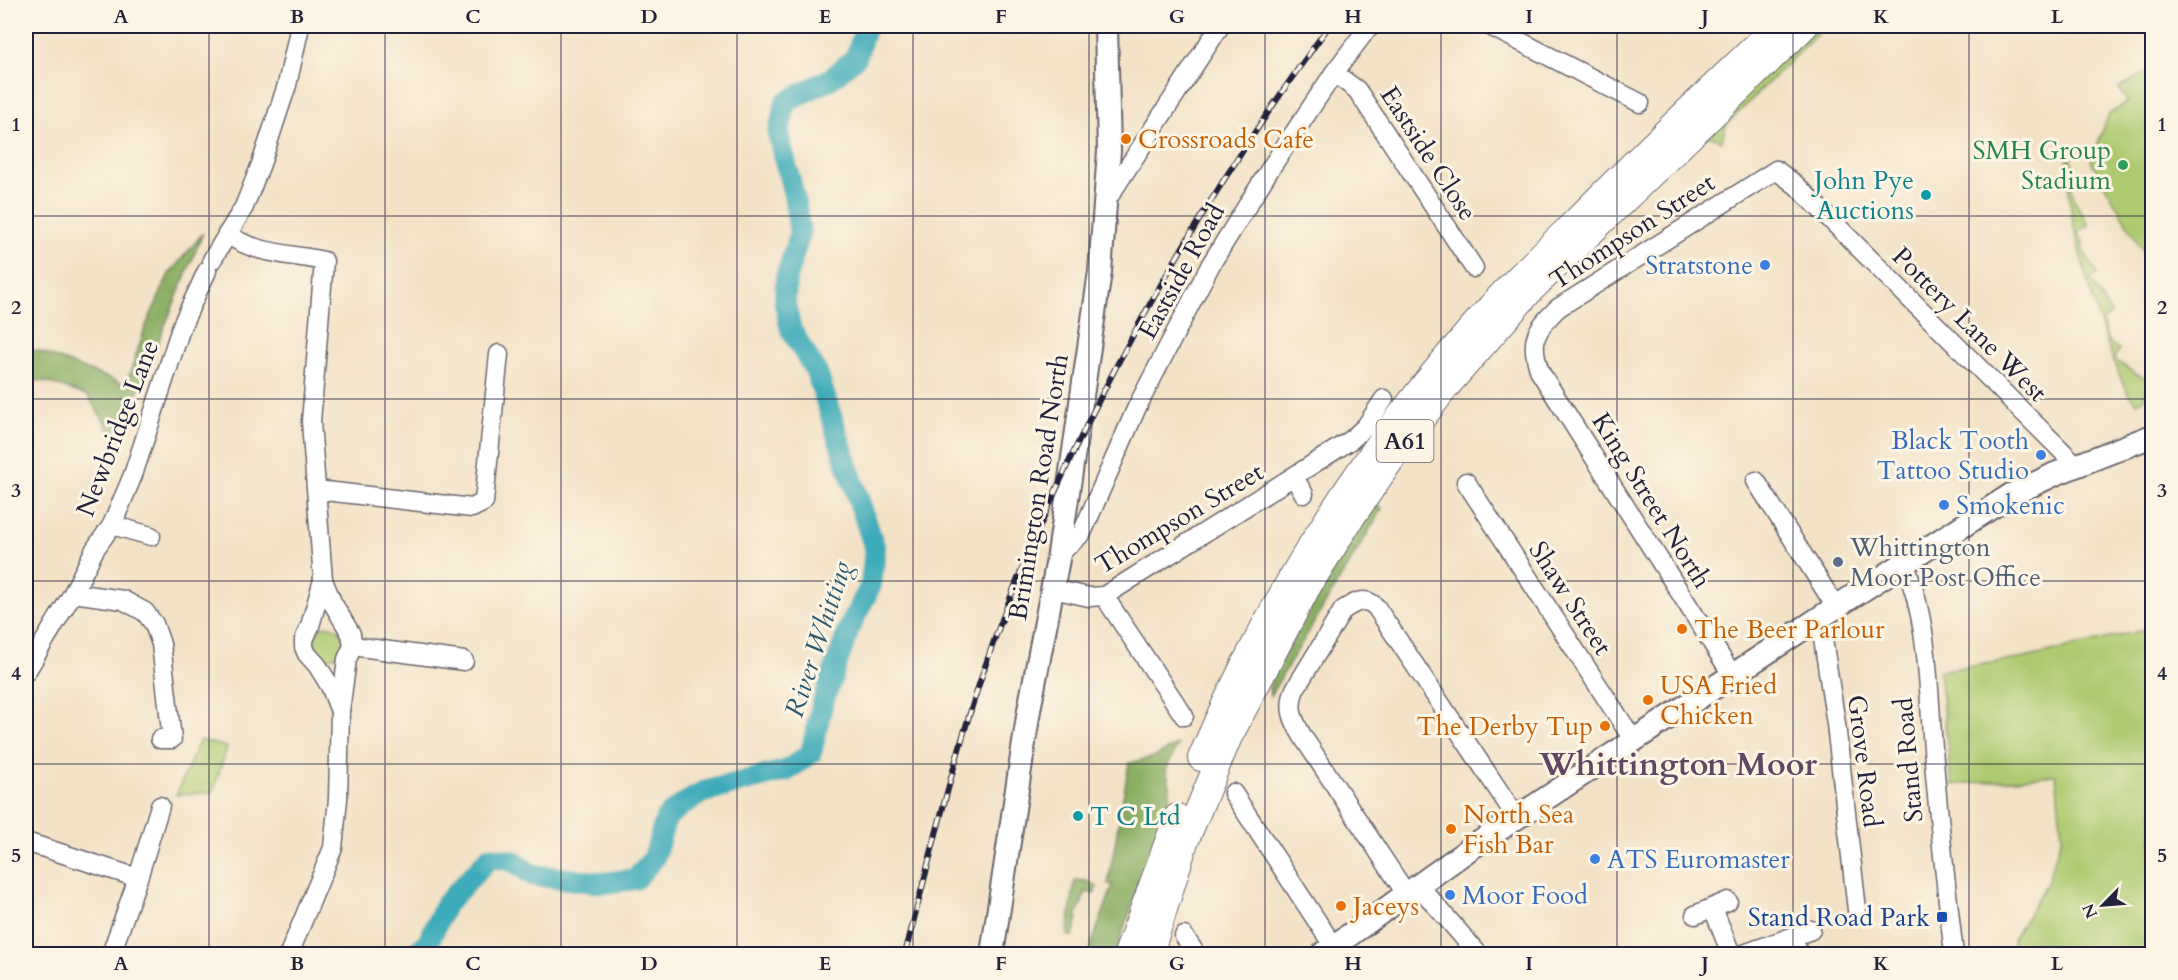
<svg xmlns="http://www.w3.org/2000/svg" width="2178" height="980" viewBox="0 0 2178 980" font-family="Cardo,serif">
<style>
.green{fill:#aeca71;stroke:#687656;stroke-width:1.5}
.forest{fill:#8aae63;stroke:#56684f;stroke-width:1.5}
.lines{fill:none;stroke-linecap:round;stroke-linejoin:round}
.river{stroke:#3cabba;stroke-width:22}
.minor-casing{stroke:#6b656c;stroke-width:21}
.major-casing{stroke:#6b656c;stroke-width:26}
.highway-casing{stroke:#6b656c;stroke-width:28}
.minor{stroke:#fff;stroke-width:18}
.major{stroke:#fff;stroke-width:22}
.highway{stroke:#fff;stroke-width:26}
.rail-casing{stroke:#22223b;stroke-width:6}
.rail{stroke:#fcf5e5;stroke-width:4;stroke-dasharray:11;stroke-linecap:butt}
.grid{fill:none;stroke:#22223b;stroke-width:1.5;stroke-opacity:0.55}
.food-dot{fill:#e8710a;stroke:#fcf5e5;stroke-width:2}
.leisure-dot{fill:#2e9e5b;stroke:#fcf5e5;stroke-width:2}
.culture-dot{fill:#0f9aa8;stroke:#fcf5e5;stroke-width:2}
.shop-dot{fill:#3f7fe0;stroke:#fcf5e5;stroke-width:2}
.service-dot{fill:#5c6f8a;stroke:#fcf5e5;stroke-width:2}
.transit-dot{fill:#1a4fb4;stroke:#fcf5e5;stroke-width:2}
.labels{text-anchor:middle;stroke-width:6;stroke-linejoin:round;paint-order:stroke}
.shield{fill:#fcf5e5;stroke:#63616e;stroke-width:1.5}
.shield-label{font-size:24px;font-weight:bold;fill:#22223b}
.food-label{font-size:26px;fill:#c56008;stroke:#fcf5e5;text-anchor:start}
.leisure-label{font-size:26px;fill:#27864d;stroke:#fcf5e5;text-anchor:end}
.street-label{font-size:26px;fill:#22223b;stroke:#fcf5e5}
.culture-label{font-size:26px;fill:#0d838f;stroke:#fcf5e5;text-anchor:end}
.shop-label{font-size:26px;fill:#366cbe;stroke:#fcf5e5;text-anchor:start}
.service-label{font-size:26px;fill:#4e5e75;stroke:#fcf5e5;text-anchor:start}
.transit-label{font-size:26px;fill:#164399;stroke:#fcf5e5;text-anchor:end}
.water-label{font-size:27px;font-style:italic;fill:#2c596e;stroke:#fcf5e5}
.district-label{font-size:32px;font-weight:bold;fill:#624762;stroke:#fcf5e5}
.neatline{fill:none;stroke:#22223b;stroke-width:2}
.grid-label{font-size:20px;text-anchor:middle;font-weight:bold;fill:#22223b}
</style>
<rect width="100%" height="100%" fill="#fcf5e5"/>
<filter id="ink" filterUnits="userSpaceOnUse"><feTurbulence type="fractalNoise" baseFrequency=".0167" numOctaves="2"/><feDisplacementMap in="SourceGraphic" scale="12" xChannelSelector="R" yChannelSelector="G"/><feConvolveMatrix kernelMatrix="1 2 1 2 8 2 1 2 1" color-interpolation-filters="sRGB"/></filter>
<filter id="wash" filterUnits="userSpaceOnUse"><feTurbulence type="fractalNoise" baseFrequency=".008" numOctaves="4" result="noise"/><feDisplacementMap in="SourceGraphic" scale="24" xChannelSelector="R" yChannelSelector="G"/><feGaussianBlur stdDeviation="1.35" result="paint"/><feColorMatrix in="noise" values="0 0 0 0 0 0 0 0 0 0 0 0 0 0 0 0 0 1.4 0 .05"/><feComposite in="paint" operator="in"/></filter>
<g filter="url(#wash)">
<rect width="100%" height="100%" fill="#f3e2c6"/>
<!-- green -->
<g class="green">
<polygon points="1815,26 1825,26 1726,125 1722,141 1703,134"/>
<polygon points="2152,68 2152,267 2091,161 2109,114 2128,102 2119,88"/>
<path d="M2066 152H2069L2077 182 2070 186 2074 195 2073 197 2089 226 2078 232 2083 241 2082 248 2097 274 2090 278 2111 314 2102 322 2108 341 2119 350 2114 359 2136 374 2151 381 2143 400 2137 403C2112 382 2079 253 2072 217 2069 195 2067 174 2066 152Z"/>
<circle cx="328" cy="642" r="16"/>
<polygon points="2152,628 2152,954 2010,954 2013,939 2046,885 2062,837 2056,775 1952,785 1939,671 2025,658"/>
<polygon points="200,740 227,747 213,792 176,795"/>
</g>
<!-- forest -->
<g class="forest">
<polygon points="203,233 117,442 88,396 50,383 26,378 26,349 39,351 126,385 145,328 169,274"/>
<polygon points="1375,503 1382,509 1270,696 1269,687 1273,675 1346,546"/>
<polygon points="1178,744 1166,770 1170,785 1170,797 1115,954 1088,954 1113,885 1108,884 1129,763 1154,757"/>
<polygon points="1075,880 1087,881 1097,886 1094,894 1086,892 1076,917 1078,918 1073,936 1067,936"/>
</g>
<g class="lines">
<!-- river -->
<polyline class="river" points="415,954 429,941 445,905 490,857 513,861 532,875 604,883 635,879 654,858 666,818 679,807 703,792 788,770 811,753 822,705 850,626 871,585 875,549 817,373 791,330 785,304 786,278 800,233 794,195 778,134 786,102 832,78 856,57 866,26"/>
</g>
</g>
<g filter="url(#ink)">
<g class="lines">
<!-- minor casing -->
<g class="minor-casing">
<g id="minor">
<polyline points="1490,26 1640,103"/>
<polyline points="1334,73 1357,90 1474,268"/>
<polyline points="1106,201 1220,26"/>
<path d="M227 234C254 254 292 254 324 261L311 422 323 580 310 626 304 640V647L307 654 317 665 330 686 340 711"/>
<polyline points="212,260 244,207 261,164 287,85 300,26"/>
<polyline points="1294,477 1304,494"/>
<polyline points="1756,481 1836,607"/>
<polyline points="1466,482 1634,741"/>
<polyline points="317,490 472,508 484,502 499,354"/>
<polyline points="112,525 151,536"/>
<polyline points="1059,554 1082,533 1137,407 1211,264 1270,169 1334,73 1367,29 1372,26"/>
<path d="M1904 563C1929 620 1928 687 1933 748 1938 817 1946 886 1954 954"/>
<polyline points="1053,589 1089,597 1104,596 1351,440 1366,426 1384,399"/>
<polyline points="73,593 123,600 145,612 154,624 161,644 172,739 160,739"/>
<polyline points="1104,596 1184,716"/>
<polyline points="1820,619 1836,724 1857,910"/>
<polyline points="353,646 464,661"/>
<polyline points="26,672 73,593 95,549 112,525 133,475 182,325 207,271"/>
<path d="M1733 676 1540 372C1529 341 1535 330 1558 308L1776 170 1796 185 2076 465"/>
<polyline points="1233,793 1334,947 1332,954"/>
<polyline points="26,842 138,878"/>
<polyline points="1419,886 1478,954"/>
<path d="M1407 895 1303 737C1293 720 1287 708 1295 689L1343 610C1355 602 1365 596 1376 607L1517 818"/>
<polyline points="1713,908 1731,954"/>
<polyline points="1695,915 1728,901"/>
<polyline points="1184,936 1196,954"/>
<polyline points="1792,937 1799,954"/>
<polyline points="111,954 138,878 160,806"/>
<polyline points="289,954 333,848 338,799 340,711 347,659 353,646 351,634 332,602 323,580"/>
<polyline points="1744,954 1811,930"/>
</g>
</g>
<!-- major casing -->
<g class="major-casing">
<g id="major">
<polyline points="992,954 1029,710 1059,554 1100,272 1109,151 1106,26"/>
<polyline points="1323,954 1468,850 1542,801 1836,607 2011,495 2055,474 2152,436"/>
</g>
</g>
<!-- highway casing -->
<g class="highway-casing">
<g id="highway">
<path d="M1201 758C1271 592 1372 437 1494 303 1517 278 1542 254 1567 230 1636 160 1706 93 1777 26"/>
<polyline points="1127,954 1177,817"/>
<polyline points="1150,954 1185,842 1228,739 1307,588 1352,517 1398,450 1446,387 1531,290 1805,26"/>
</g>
</g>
<!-- minor -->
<use href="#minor" class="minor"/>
<!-- major -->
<use href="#major" class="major"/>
<!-- highway -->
<use href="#highway" class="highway"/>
<!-- rail casing -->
<g class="rail-casing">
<path id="rail" d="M905 954C934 843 960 730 1001 622 1081 411 1196 207 1329 26"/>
</g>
<!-- rail -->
<use href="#rail" class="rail"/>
</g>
</g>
<!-- grid -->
<path class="grid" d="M209 26V954M385 26V954M561 26V954M737 26V954M913 26V954M1089 26V954M1265 26V954M1441 26V954M1617 26V954M1793 26V954M1969 26V954M26 216H2152M26 399H2152M26 581H2152M26 764H2152"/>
<!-- markers -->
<g class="food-dot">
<circle cx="1126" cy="139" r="6"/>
<circle cx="1682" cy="629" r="6"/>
<circle cx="1648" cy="700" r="6"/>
<circle cx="1605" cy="726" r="6"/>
<circle cx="1451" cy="829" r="6"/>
<circle cx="1341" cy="906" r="6"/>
</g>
<circle class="leisure-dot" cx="2123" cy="165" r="6"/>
<g class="culture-dot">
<circle cx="1926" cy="195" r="6"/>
<circle cx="1078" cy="816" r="6"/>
</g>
<g class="shop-dot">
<circle cx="1765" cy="265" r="6"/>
<circle cx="2041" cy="455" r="6"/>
<circle cx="1944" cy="505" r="6"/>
<circle cx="1595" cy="859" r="6"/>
<circle cx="1450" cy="895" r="6"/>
</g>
<circle class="service-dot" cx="1838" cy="562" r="6"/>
<rect class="transit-dot" x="1936" y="911" width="12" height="12" rx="3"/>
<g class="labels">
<!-- shield labels -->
<rect class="shield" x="1376.5" y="420" width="57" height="42" rx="4.5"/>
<g class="shield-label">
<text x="1405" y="449">A61</text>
</g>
<!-- food labels -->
<g class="food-label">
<text x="1138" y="148">Crossroads Cafe</text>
<text x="1694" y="638">The Beer Parlour</text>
<text x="1660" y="694">USA Fried<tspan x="1660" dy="30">Chicken</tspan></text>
<text x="1593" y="735" text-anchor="end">The Derby Tup</text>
<text x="1463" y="823">North Sea<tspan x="1463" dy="30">Fish Bar</tspan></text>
<text x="1353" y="915">Jaceys</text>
</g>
<!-- leisure labels -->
<g class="leisure-label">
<text x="2111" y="159">SMH Group<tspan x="2111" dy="30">Stadium</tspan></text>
</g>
<!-- street labels -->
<g class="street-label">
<text transform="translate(1429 153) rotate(57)" y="9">Eastside Close</text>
<text transform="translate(1632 231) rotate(-33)" y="9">Thompson Street</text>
<text transform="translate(1181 271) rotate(-61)" y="9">Eastside Road</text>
<text transform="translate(1970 324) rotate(45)" y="9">Pottery Lane West</text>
<text transform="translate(117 428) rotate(-69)" y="9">Newbridge Lane</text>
<text transform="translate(1038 487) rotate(-81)" y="9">Brimington Road North</text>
<text transform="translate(1652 500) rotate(58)" y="9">King Street North</text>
<text transform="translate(1179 518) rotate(-31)" y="9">Thompson Street</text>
<text transform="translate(1571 598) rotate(57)" y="9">Shaw Street</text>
<text transform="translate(1908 760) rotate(-95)" y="9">Stand Road</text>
<text transform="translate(1865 761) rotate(83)" y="9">Grove Road</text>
</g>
<!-- culture labels -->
<g class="culture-label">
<text x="1914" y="189">John Pye<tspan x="1914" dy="30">Auctions</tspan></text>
<text x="1090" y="825" text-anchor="start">T C Ltd</text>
</g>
<!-- shop labels -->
<g class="shop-label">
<text x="1753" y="274" text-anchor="end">Stratstone</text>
<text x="2029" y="449" text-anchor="end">Black Tooth<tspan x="2029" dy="30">Tattoo Studio</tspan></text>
<text x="1956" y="514">Smokenic</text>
<text x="1607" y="868">ATS Euromaster</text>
<text x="1462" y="904">Moor Food</text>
</g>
<!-- service labels -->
<g class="service-label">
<text x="1850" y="556">Whittington<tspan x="1850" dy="30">Moor Post Office</tspan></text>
</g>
<!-- transit labels -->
<g class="transit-label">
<text x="1930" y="926">Stand Road Park</text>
</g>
<!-- water labels -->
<g class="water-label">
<text transform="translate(818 639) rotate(-72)" y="9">River Whitting</text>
</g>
<!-- district labels -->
<g class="district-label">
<text x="1678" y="775">Whittington Moor</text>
</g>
</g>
<!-- margin -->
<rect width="2178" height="980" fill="none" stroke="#fcf5e5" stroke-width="66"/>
<!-- north arrow -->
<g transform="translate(2103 905) rotate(245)" stroke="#fcf5e5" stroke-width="4.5" paint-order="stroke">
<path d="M0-4.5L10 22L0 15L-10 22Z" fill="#22223b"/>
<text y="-9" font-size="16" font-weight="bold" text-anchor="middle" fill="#22223b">N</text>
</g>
<rect x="33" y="33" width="2112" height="914" class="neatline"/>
<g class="grid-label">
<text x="121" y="23">A</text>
<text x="297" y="23">B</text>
<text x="473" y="23">C</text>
<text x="649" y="23">D</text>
<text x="825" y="23">E</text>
<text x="1001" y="23">F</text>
<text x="1177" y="23">G</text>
<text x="1353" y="23">H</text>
<text x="1529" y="23">I</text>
<text x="1705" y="23">J</text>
<text x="1881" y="23">K</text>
<text x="2057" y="23">L</text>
<text x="16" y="131">1</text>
<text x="2162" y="131">1</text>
<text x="16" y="314">2</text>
<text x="2162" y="314">2</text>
<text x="16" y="497">3</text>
<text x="2162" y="497">3</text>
<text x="16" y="680">4</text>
<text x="2162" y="680">4</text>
<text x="16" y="862">5</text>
<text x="2162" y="862">5</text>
<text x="121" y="970">A</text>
<text x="297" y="970">B</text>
<text x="473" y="970">C</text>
<text x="649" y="970">D</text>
<text x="825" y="970">E</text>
<text x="1001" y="970">F</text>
<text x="1177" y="970">G</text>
<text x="1353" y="970">H</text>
<text x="1529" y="970">I</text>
<text x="1705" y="970">J</text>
<text x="1881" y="970">K</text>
<text x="2057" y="970">L</text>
</g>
</svg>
